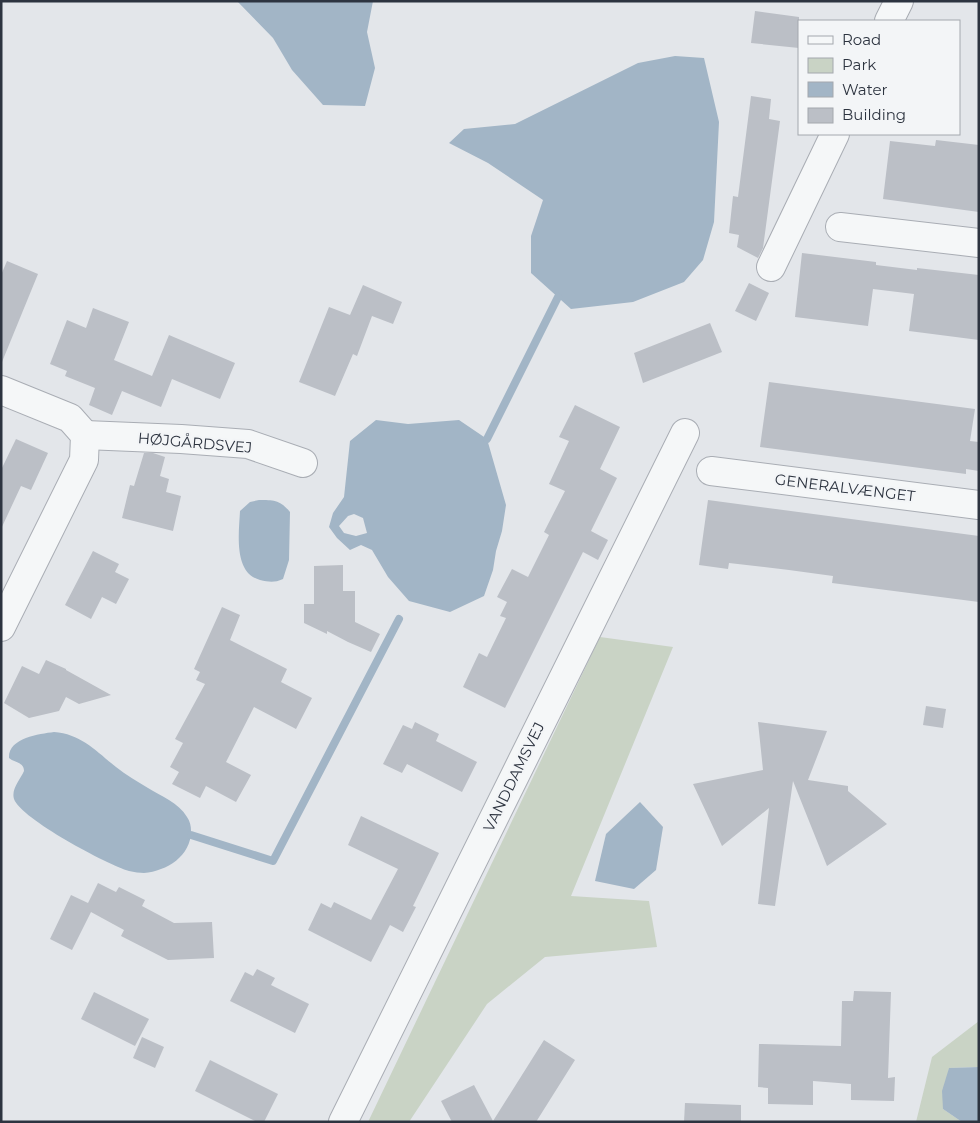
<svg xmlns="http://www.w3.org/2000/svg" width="980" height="1123" viewBox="0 0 980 1123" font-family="Montserrat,sans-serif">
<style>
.green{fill:#c9d3c5}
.water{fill:#a2b5c6;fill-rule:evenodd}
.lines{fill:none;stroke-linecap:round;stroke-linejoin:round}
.stream{stroke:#a2b5c6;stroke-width:8}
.building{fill:#bbbfc6}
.minor-casing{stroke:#a9adb4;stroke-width:30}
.minor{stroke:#f5f7f8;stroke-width:28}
.labels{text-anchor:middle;stroke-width:4.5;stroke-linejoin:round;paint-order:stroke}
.street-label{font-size:15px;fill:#2d3440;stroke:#f3f5f7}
</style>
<rect width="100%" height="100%" fill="#e3e6ea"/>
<!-- green -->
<g class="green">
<polygon points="600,637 673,647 571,896 649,901 657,947 545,957 487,1004 409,1122 368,1122"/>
<polygon points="979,1021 979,1067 949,1068 943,1109 962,1122 916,1122 932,1057"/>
</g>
<!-- water -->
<g class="water">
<polygon points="237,1 373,1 367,32 375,68 365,106 323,105 292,70 273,38"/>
<polygon points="675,56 704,58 719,122 714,222 703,260 684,282 633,302 571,309 531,273 531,236 543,200 488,163 449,143 464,129 515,124 638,63"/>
<path d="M376 420 408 424 459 420 487 439 506 505 502 531 496 551 493 570 484 596 450 612 409 601 388 577 372 550 361 545 350 550 337 538 329 527 333 513 344 497 350 441ZM354 514 363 518 367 533 356 536 344 533 339 526 348 516Z"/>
<path d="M259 500C274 500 280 500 290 512L289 560 283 579C274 583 269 582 260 580 233 573 239 532 240 511L250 502Z"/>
<path d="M54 732C81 734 96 751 116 767 126 775 137 781 148 788 161 796 179 803 187 817 190 821 191 826 191 831 191 856 167 871 144 873 140 873 134 872 129 871 108 865 21 819 14 799 11 789 20 780 24 771 24 762 15 763 9 758 8 738 39 734 54 732Z"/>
<polygon points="640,802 663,827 656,870 634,889 595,881 606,834"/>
<polygon points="979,1067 979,1122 962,1122 943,1109 942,1091 949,1068"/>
</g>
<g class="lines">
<!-- stream -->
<g class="stream">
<polyline points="487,439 558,297"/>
<polyline points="191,835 273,861 399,619"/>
</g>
</g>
<!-- building -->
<g class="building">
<polygon points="755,11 799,17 799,48 751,43"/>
<polygon points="751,96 771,99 769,119 780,121 763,248 758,258 737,247 739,235 729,233 733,196 738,197"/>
<polygon points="936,140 979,145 979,212 883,199 890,141 935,146"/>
<polygon points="802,253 876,262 876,265 917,270 917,268 979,275 979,340 909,331 914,294 873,289 868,326 795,317"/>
<polygon points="7,261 38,274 2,362 1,275"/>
<polygon points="749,283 769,293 756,321 735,311"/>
<polygon points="363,285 402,302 393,324 372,316 357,356 353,354 335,396 299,382 329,307 350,315"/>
<polygon points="93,308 129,322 114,360 152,376 169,335 235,363 220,399 172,379 161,407 122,391 112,415 89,405 95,388 65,376 67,371 50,364 67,320 86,328"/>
<polygon points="710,323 722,352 643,383 634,353"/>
<polygon points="769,382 975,409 970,441 979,442 979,471 966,469 966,474 760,447"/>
<polygon points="575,405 620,427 600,469 617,478 591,531 608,540 598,560 583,552 505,708 463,687 479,653 487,657 506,618 500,616 507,602 497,597 512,569 528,577 549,535 544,532 565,491 549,484 569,441 559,437"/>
<polygon points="16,439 48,453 31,490 21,486 1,529 1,470"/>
<polygon points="144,453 153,453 165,457 160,476 169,479 166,492 181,496 173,531 122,518 130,485 134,486"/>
<polygon points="708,500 979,536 979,602 832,583 833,576 789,570 729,563 728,569 699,565"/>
<polygon points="93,551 119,564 115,572 129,579 116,604 102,597 91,619 65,605"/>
<polygon points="343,565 343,591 355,591 355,622 380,634 371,652 348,642 327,631 327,634 304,623 304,604 314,604 314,566"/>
<polygon points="222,607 240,615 230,640 287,669 281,682 312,698 296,729 254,707 226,762 251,775 236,802 206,786 200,798 172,784 179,772 170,767 183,743 175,739 205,684 196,680 200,672 194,669"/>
<polygon points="46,660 66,669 66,670 111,695 79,704 66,697 59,711 29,718 4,703 22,666 39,674"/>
<polygon points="926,706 946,709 943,728 923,725"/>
<polygon points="415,722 439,734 436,741 477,762 462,792 407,764 402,773 383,764 403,725 412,729"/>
<polygon points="758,722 827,731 808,780 848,786 848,791 887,824 827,866 793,781 775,906 758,904 769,808 722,846 693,784 763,770"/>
<polygon points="361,816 439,853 413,906 416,907 403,932 390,925 371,962 308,930 321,903 331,908 334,902 371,920 398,869 348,845"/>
<polygon points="98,883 116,892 119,887 145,900 142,906 174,923 212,922 214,958 168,960 121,936 124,930 91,912 72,950 50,939 71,895 88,903"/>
<polygon points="257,969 275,978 271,985 309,1004 295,1033 230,1001 245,972 253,976"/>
<polygon points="854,991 891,992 888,1078 895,1077 894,1101 851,1100 851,1084 813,1081 813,1105 768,1104 768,1088 758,1087 759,1044 841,1046 842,1001 853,1001"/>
<polygon points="94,992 149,1019 135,1046 81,1019"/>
<polygon points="142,1037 164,1047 155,1068 133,1058"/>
<polygon points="544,1040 575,1060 536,1122 452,1122 441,1101 474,1085 493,1121"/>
<polygon points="210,1060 278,1094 264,1122 257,1122 195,1091"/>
<polygon points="685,1103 741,1105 741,1122 684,1122"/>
</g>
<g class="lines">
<!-- minor casing -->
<g class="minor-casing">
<g id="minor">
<polyline points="889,21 899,1"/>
<polyline points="840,227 979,243"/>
<polyline points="771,267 835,134"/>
<polyline points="1,390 70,418 85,435 84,460 1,627"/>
<polyline points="85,435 181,439 248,444 303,463"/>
<polyline points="711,471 979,505"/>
<polyline points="343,1122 685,433"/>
</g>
</g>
<!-- minor -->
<use href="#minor" class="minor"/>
</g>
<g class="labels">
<!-- street labels -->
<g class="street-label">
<text transform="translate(195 443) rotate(5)" y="5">HØJGÅRDSVEJ</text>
<text transform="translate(845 488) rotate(7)" y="5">GENERALVÆNGET</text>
<text transform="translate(514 777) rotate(-64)" y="5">VANDDAMSVEJ</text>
</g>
</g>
<!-- border -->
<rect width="980" height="1123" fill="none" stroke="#2d3440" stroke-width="5"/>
<!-- legend -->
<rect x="798" y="20" width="162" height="115" fill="#f3f5f7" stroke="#a4a8ae"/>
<rect x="808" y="36" width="25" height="8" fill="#f5f7f8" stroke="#a4a8ae"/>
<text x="842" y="45" font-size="15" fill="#2d3440">Road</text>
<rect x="808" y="58" width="25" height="15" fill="#c9d3c5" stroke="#a4a8ae"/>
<text x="842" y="70" font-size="15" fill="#2d3440">Park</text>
<rect x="808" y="82" width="25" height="15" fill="#a2b5c6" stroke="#a4a8ae"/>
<text x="842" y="95" font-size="15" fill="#2d3440">Water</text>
<rect x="808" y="108" width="25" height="15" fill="#bbbfc6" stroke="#a4a8ae"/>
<text x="842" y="120" font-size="15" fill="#2d3440">Building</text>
</svg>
